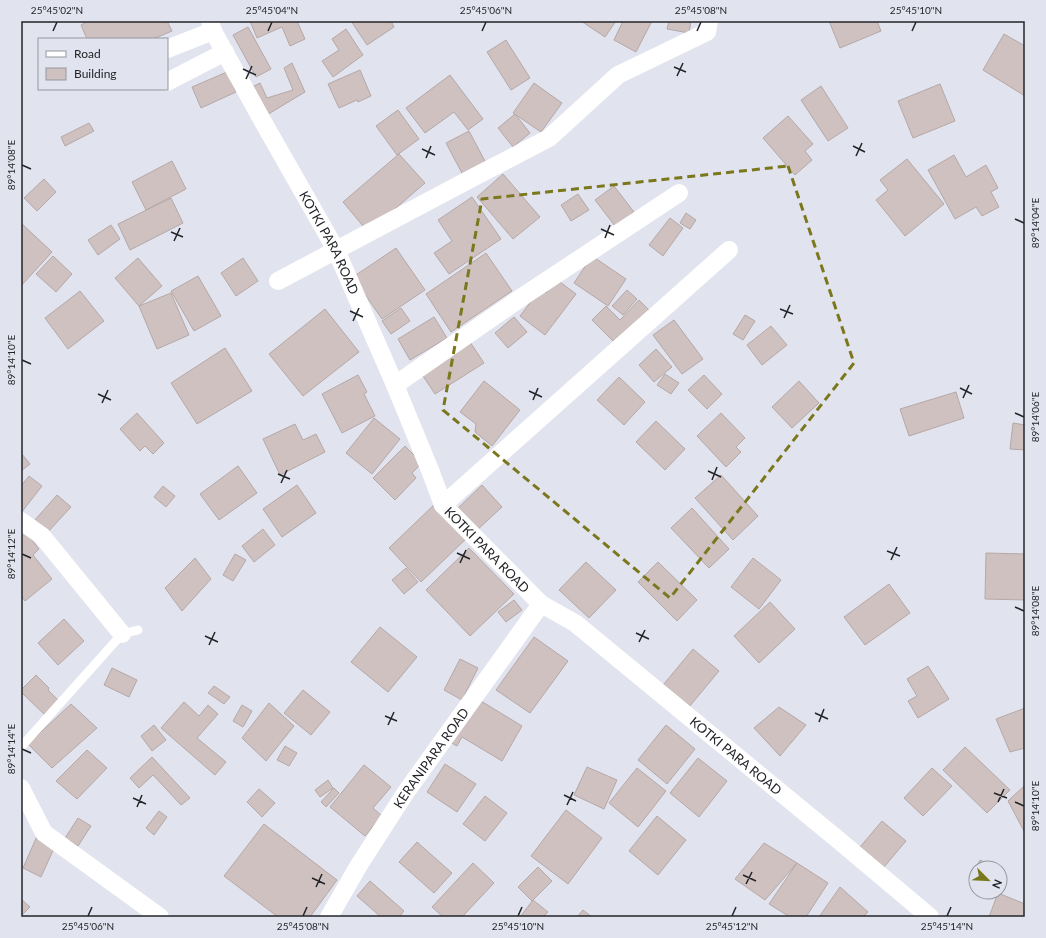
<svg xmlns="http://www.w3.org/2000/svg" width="1046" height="938" viewBox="0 0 1046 938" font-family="Lato,sans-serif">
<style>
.building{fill:#cec1c0;stroke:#b5a8a7}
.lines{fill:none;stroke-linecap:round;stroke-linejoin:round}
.service{stroke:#fff;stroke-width:9}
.minor{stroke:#fff;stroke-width:18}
.marked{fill:none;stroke:#7b771d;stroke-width:3;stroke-dasharray:8 5;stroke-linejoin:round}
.ticks{fill:none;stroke:#232428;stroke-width:1.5}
.labels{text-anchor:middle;stroke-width:3;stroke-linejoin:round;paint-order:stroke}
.street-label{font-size:13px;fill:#232428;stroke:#e1e3ee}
.neatline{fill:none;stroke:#232428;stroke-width:1.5}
.ticks-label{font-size:10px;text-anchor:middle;fill:#232428}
</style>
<rect width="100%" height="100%" fill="#e1e3ee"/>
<!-- building -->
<g class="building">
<polygon points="89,21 167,21 172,31 153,39 87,39 81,25"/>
<polygon points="250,21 297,21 305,39 290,46 282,27 257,38"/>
<polygon points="351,21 391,21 394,27 367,45"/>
<polygon points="581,21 616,21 605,37"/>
<polygon points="623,21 652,21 636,52 614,40"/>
<polygon points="669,21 691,21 689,33 667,29"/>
<polygon points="829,21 877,21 881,31 840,48"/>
<polygon points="248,27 271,69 256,77 233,35"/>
<polygon points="346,29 363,55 333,77 322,61 339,50 332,39"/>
<polygon points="1004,34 1025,46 1025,96 983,70"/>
<polygon points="506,40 530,78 511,90 487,52"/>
<polygon points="292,63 305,92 265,116 250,88 260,83 267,98 293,90 284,68"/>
<polygon points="360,70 371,96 358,102 357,100 339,108 328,84"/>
<polygon points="227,72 236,92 201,108 192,87"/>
<polygon points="450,75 483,119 468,130 454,112 425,133 406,108"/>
<polygon points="534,83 562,103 541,132 513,113"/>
<polygon points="940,84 955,121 913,138 898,101"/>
<polygon points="821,86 848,128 828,141 801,100"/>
<polygon points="398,110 419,139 397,155 376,126"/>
<polygon points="515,114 530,133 513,147 498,128"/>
<polygon points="788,116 813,144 805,151 812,160 795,175 763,138"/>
<polygon points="89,123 94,131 65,146 61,137"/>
<polygon points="469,131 487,165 464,177 446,143"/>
<polygon points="399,154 425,183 368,232 343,202"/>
<polygon points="954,155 966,177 986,165 998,188 991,192 999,207 982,216 976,207 955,219 928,170"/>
<polygon points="907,159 944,204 905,236 876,200 888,190 880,180"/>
<polygon points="172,161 186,189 146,210 132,182"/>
<polygon points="503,174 540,217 513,239 477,197"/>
<polygon points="44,179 56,192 37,211 24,198"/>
<polygon points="614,186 634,212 615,226 595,200"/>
<polygon points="578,194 589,210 571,221 561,205"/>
<polygon points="472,197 501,239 449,274 434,253 452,241 438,220"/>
<polygon points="171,198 183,223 130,250 118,224"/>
<polygon points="686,213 696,220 690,229 680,223"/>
<polygon points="670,218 683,228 663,256 649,245"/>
<polygon points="21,223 52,252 21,286"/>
<polygon points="111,225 120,239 98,255 88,240"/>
<polygon points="396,248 425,290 382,319 353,277"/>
<polygon points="486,253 512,291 451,332 426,294"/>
<polygon points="53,256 72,274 56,292 36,274"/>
<polygon points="592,256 626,279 608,306 574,283"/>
<polygon points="138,258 162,286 139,306 115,278"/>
<polygon points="243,258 258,281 236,296 221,273"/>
<polygon points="198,276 221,316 194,331 171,291"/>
<polygon points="556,279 576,294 545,335 520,316 541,288 546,293"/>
<polygon points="627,290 637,299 623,315 612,306"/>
<polygon points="80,291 104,321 68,349 45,318"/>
<polygon points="171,293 189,335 157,349 139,306"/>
<polygon points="639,300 650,311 617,345 592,320 606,306 620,320"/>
<polygon points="401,308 410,321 391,334 382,321"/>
<polygon points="325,309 359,352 303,396 269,354"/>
<polygon points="745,315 755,321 743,340 733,334"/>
<polygon points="434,317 447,338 410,360 398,339"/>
<polygon points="514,317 527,332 508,348 495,333"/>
<polygon points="674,320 703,359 682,374 653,335"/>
<polygon points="771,326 787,345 762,365 747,345"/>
<polygon points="468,339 484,363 435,394 419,370"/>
<polygon points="225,348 252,391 197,424 171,383"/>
<polygon points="656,349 672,367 654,382 639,365"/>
<polygon points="665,374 679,383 671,394 657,385"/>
<polygon points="358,375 367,392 364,394 375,416 342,433 322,394"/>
<polygon points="704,375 722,394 707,409 688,390"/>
<polygon points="619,377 645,402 624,425 597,400"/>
<polygon points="484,381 520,410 492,446 475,432 476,424 460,412"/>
<polygon points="799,381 819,403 792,428 772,407"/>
<polygon points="956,392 964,418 909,436 900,409"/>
<polygon points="137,413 164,443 153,454 145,446 140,451 120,429"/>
<polygon points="721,413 745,438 736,447 741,452 726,467 697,436"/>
<polygon points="374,418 400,439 372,474 346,453"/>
<polygon points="656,421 685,449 665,470 636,442"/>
<polygon points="1013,423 1025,425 1025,450 1010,449"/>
<polygon points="295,424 303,440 316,434 325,452 280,475 263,439"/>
<polygon points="405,446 422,463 412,473 416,478 395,500 373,478"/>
<polygon points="21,453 30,464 21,471"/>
<polygon points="238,466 257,493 219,520 200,494"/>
<polygon points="721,475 758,516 733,540 695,498"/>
<polygon points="29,476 42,486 21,513 21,486"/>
<polygon points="297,485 316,513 282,537 263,509"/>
<polygon points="482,485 502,507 475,532 455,511"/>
<polygon points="163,486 175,496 166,507 154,497"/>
<polygon points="57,495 71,507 47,533 34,521"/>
<polygon points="437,502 469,536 421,582 389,548"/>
<polygon points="692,508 729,549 709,568 671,528"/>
<polygon points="21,526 39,549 33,555 52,579 25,601 21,595"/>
<polygon points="263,529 275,545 254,562 242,546"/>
<polygon points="469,548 514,594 470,636 426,590"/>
<polygon points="986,553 1025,554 1025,600 985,599"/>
<polygon points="235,554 246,560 233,581 223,575"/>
<polygon points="195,558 211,579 182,611 165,588"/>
<polygon points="753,558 781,580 759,609 731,587"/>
<polygon points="586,562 616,590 589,618 559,590"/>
<polygon points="658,562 697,600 677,621 638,582"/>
<polygon points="406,568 418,582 404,594 392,580"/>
<polygon points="889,584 910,613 865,645 844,617"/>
<polygon points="514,600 522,610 506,622 498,612"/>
<polygon points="770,602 795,629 759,663 734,636"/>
<polygon points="64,619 84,641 58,665 38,643"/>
<polygon points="380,627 417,657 388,692 351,662"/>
<polygon points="534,637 568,661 530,713 496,690"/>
<polygon points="693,649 719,671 689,707 663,685"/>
<polygon points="460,659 478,668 462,700 444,690"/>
<polygon points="928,666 949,699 918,718 908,701 917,696 907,679"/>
<polygon points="112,668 137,680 129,697 104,685"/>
<polygon points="36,675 49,688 48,690 59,701 45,715 21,692 21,690"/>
<polygon points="214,686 230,697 224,704 208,693"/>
<polygon points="303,690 330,712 311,735 284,713"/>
<polygon points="476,698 522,726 502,761 462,737 457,746 450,742"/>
<polygon points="184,702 199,716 208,705 218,714 197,738 226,762 215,775 161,728"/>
<polygon points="269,703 294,726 266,761 242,738"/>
<polygon points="71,704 97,728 52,768 28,744"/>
<polygon points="242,705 252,711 243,727 233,721"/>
<polygon points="779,707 806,725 780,756 754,728"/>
<polygon points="1025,708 1025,748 1010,752 996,719"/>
<polygon points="154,725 166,740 152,751 141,736"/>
<polygon points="666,725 695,749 667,784 638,760"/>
<polygon points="285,746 297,753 289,766 277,760"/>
<polygon points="965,747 1010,790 987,813 943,770"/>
<polygon points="87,750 107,768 77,799 56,781"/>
<polygon points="152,757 190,798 181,805 153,775 139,788 130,778"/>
<polygon points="698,758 727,781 699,817 670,793"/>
<polygon points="445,764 476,784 457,812 427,792"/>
<polygon points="364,765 391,787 373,808 382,816 365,836 330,807"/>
<polygon points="587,767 617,780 604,809 574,795"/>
<polygon points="637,768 666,791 638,827 609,803"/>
<polygon points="932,768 952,786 923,816 904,798"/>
<polygon points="328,780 333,788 320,797 315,790"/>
<polygon points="1025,785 1025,833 1008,801"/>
<polygon points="334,788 339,793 326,807 321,802"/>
<polygon points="259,789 275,803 262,817 247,802"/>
<polygon points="485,796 507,813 485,841 463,824"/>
<polygon points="566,810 602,838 568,884 531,856"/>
<polygon points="159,811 167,817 154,835 146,828"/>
<polygon points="657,816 686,840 658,875 629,851"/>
<polygon points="78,818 91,826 78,846 65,838"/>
<polygon points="882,821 906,841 884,867 860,847"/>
<polygon points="264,824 337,880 310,917 278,917 224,876"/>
<polygon points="37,836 56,844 41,877 23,868"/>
<polygon points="417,842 452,873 434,893 399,862"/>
<polygon points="764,843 797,863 765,900 735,879"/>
<polygon points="980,860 996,868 976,868"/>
<polygon points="473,863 494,883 462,917 443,917 432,907"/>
<polygon points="797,863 828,883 806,917 790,917 769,904"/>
<polygon points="538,867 552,881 532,901 518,887"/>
<polygon points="370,881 404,911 399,917 381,917 357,896"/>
<polygon points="840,887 868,912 863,917 819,917"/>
<polygon points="998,893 1025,904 1025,917 989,917"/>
<polygon points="21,899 30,907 21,916"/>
<polygon points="533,900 548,912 543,917 520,917"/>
<polygon points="583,910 592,917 577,917"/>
</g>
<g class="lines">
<!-- service -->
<polyline class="service" points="21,747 122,634 138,630"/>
<!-- minor -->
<g class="minor">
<path id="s1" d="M210 21 213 31 262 120 336 250 395 385 430 470 443 505 541 604 575 623 836 838 930 917"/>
<polyline points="167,49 213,31"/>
<polyline points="167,82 225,52"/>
<polyline points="278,281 474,177 549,138 618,75 707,32 709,21"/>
<polyline points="395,385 522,297 679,193"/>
<polyline points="443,505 729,250"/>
<polyline points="21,521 42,536 122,634"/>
<polyline points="21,788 44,833 160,917"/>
<path id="s2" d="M329 917 359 865 406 792 541 604"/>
</g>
</g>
<!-- marked area -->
<path class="marked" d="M788 166 854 363 670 598 443 410 482 199Z"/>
<!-- ticks -->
<path class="ticks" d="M53 31 57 22M268 31 272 22M482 31 486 22M697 31 701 22M912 31 916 22M674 67 686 72M243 69 256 75M677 76 683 63M246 79 252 66M853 146 865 152M422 149 435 155M856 156 862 143M426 158 431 146M22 165 31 169M1015 219 1024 223M601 229 614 235M171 232 183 237M605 238 610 225M174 241 180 228M780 309 793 314M350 311 363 317M784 318 790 305M353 321 359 308M22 360 31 364M960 388 972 394M529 391 542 397M98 394 111 400M963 398 969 385M533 400 538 388M102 403 108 390M1015 413 1024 417M708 471 721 477M278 474 290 479M712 480 717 467M281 483 287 470M887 551 900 556M457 553 470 559M22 554 31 558M891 560 897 547M460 563 466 550M1015 607 1024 611M636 633 649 639M205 636 218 642M639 642 645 630M209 645 215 632M815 713 828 719M385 716 397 721M819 722 824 709M388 725 394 712M22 749 31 753M994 793 1007 798M564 795 576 801M133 798 146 804M998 802 1004 789M1015 802 1024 806M567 805 573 792M137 807 142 795M743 875 756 881M312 878 325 884M746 884 752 872M316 887 322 874M88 916 92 907M303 916 307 907M518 916 522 907M732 916 736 907M947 916 951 907"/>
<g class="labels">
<!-- street labels -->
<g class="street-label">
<text dy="5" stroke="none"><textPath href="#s1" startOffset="252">KOTKI PARA ROAD</textPath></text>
<text dy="5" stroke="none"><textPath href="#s1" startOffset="601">KOTKI PARA ROAD</textPath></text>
<text dy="5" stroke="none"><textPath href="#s1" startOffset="925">KOTKI PARA ROAD</textPath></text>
<text dy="5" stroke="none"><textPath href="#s2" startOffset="189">KERANIPARA ROAD</textPath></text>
</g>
</g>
<!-- border -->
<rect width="1046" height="938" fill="none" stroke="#e1e3ee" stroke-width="44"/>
<!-- legend -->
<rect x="38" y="38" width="130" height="52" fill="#e1e3ee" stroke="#95979f"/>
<rect x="46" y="51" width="20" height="6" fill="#ffffff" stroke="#95979f"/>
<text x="74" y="58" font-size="12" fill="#232428">Road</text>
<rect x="46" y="68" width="20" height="12" fill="#cec1c0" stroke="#95979f"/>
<text x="74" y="78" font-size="12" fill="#232428">Building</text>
<!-- north arrow -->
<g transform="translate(988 880) rotate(114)"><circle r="19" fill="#e1e3ee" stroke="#95979f"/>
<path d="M0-3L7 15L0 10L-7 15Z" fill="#7b771d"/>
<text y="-6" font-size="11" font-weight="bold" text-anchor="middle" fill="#232428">N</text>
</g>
<rect x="22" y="22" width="1002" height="894" class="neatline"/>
<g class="ticks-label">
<text x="57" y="14">25°45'02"N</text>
<text x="272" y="14">25°45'04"N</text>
<text x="486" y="14">25°45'06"N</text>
<text x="701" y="14">25°45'08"N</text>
<text x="916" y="14">25°45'10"N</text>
<text transform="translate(11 165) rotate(-90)" y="4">89°14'08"E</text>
<text transform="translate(1035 223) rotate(-90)" y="4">89°14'04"E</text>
<text transform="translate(11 360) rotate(-90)" y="4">89°14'10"E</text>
<text transform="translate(1035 417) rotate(-90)" y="4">89°14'06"E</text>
<text transform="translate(11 554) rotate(-90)" y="4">89°14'12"E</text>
<text transform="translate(1035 611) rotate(-90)" y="4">89°14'08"E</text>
<text transform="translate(11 749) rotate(-90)" y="4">89°14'14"E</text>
<text transform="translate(1035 806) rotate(-90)" y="4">89°14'10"E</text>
<text x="88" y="930">25°45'06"N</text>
<text x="303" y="930">25°45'08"N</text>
<text x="518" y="930">25°45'10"N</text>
<text x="732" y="930">25°45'12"N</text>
<text x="947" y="930">25°45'14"N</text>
</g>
</svg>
